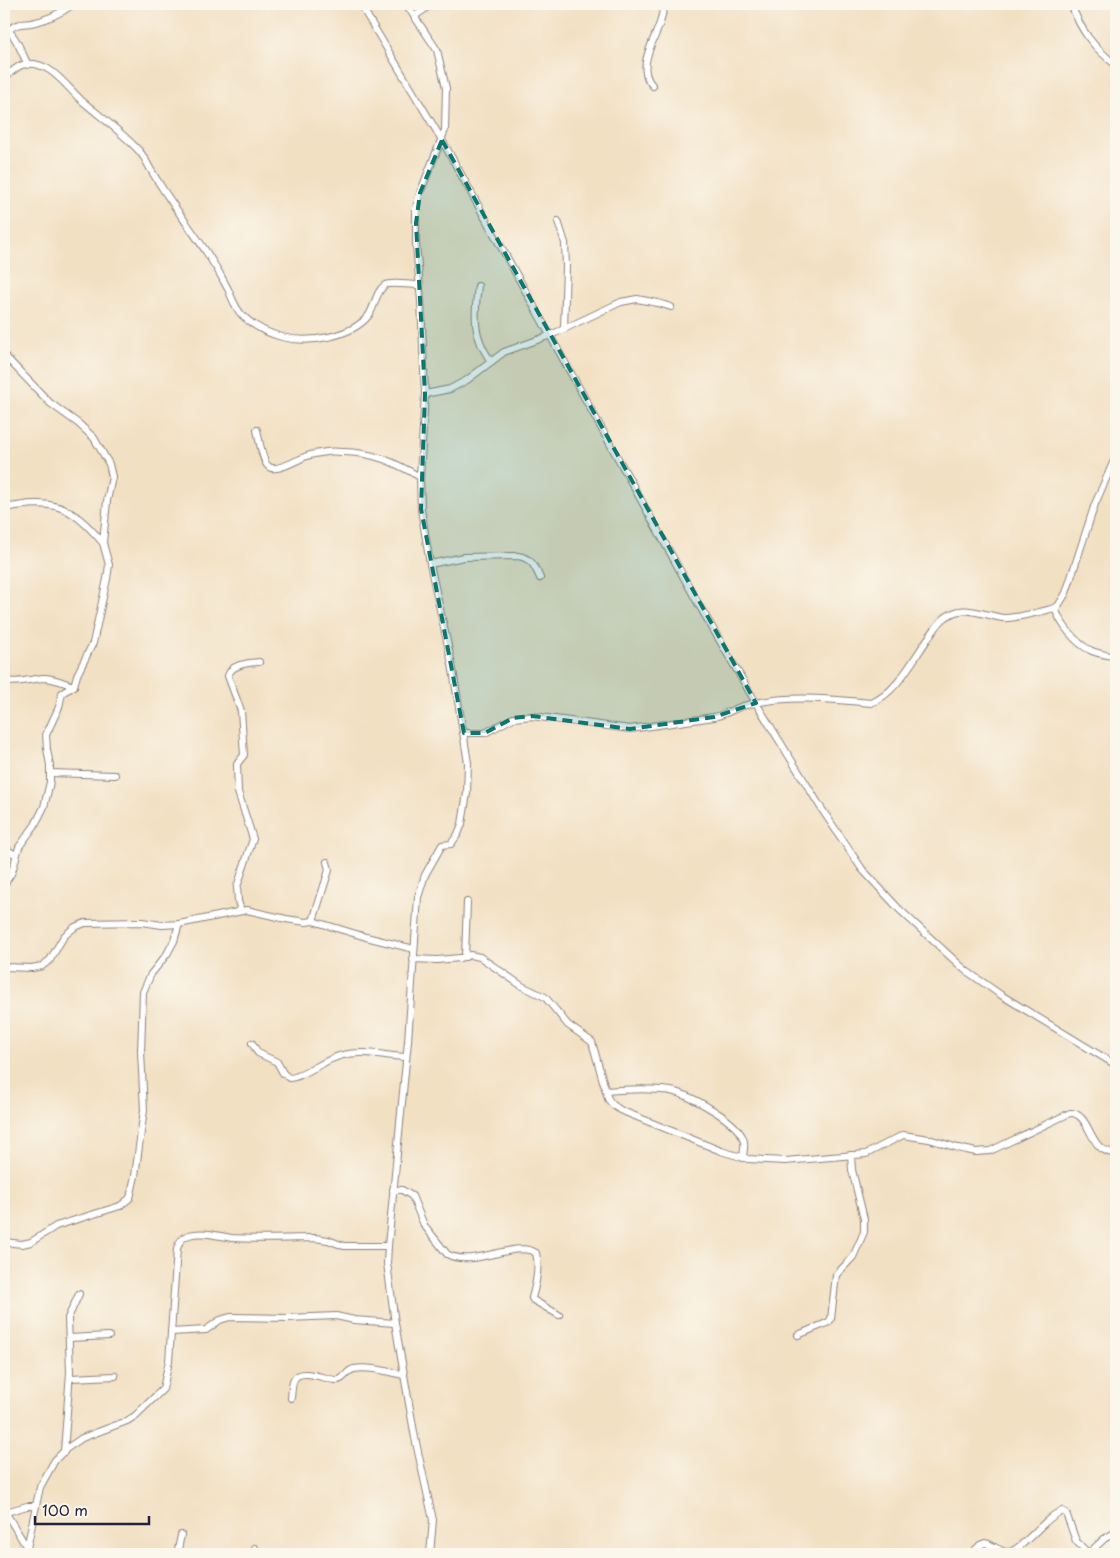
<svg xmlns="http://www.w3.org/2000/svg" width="1120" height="1558" viewBox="0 0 1120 1558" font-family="'Playpen Sans',sans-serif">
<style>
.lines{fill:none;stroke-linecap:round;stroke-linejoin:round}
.minor-casing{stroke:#8a817f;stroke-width:8}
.minor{stroke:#fff;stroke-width:6}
.marked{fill:#0f766e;fill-opacity:0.2;stroke:#0f766e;stroke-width:4;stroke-dasharray:10 6;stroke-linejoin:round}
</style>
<rect width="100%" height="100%" fill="#fbf7ec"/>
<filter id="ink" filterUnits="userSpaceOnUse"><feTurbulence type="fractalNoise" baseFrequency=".02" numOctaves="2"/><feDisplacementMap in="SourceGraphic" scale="10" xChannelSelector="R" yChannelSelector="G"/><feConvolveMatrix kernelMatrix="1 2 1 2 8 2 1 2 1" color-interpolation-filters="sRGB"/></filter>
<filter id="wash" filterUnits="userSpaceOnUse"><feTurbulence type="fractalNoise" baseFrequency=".0096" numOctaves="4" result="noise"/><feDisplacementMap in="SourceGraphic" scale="20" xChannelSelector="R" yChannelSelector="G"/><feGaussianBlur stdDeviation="1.12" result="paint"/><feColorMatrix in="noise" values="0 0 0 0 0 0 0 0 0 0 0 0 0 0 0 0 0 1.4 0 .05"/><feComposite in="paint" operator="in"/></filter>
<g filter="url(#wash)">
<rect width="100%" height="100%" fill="#f2e0c3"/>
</g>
<g filter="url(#ink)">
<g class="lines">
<!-- minor casing -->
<g class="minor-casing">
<g id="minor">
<polyline points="360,4 442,140 699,605 756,703 823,811 862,869 899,909 965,970 1001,995 1116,1065"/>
<polyline points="406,4 437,50 446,88 445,130 420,193 416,208 416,244 421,301 425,394 420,477 421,509 430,564 452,664 468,763 467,793 462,824 458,834 451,844 442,845 425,875 418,897 408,1041 388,1246 387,1263 395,1323 415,1438 433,1520 430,1554"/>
<path d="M1071 4C1081 31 1093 47 1116 65"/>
<polyline points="415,16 432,4"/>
<path d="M4 28C15 32 22 54 28 65"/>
<path d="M9 30C15 23 23 24 31 23 48 20 61 13 74 4"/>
<path d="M4 78C9 74 16 67 22 65 47 57 66 86 81 100 101 117 123 133 140 152 146 159 149 168 154 175 170 202 190 227 207 253 215 265 222 277 228 289 232 298 235 308 242 315 253 326 267 333 282 337 308 344 352 337 369 315 375 306 376 291 385 285 390 282 412 285 419 285"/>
<path d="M653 86C635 68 654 42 660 23 662 17 663 10 664 4"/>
<polyline points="558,221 565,243 566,266 564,329"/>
<path d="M478 286C476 303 473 325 480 341 482 348 487 355 491 362"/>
<polyline points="4,355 50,403 79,424 94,438 109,464 112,477 107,501 103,543 109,565 107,579 93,643 77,675 74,686 62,693 59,707 46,735 47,749 50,765 50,782 44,807 35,825 19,847 12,872 4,885"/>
<polyline points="425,394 450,389 467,380 504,352 551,335 621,302 637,299 658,303 671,307"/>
<path d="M257 430C259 438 262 461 268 466 275 474 298 459 307 456 313 454 319 453 326 452 332 451 338 452 345 452 375 453 394 462 420 477"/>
<path d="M4 508C53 498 71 505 103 543"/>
<path d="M430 564 464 557 518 556C532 558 535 567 540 578"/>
<path d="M1055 608C1060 623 1075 643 1090 650 1097 654 1108 655 1116 657"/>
<path d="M4 681C18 684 30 679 43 678 54 678 64 683 74 686"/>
<path d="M464 733H485L513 718 532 716 630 729 714 717C724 715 733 709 743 706 784 694 829 699 871 703 898 693 915 655 932 633 938 625 942 618 951 614 967 605 986 616 1003 618 1011 619 1052 610 1058 606L1066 593 1095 504 1116 456"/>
<polyline points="50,773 115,775"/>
<polyline points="4,848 16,855"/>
<path d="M241 911 238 901 237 887 253 839 238 792 237 764 244 755 241 711 228 676C231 664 248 663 259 662"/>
<polyline points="313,921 329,870 327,862"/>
<polyline points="465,957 467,902"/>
<path d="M413 959 437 960 460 958 470 955 480 957 522 986 545 997 568 1025 592 1042 608 1099 613 1105 620 1110 721 1151 748 1159 785 1161 866 1154 903 1135 929 1139 958 1148 976 1152 990 1151 1070 1113C1085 1112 1089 1135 1098 1145 1103 1151 1109 1152 1116 1154"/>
<polyline points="4,967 32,968 42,966 50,960 64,936 75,927 85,923 142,922 162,925 179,924 247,910 286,919 306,922 313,921 366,937 414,949"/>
<path d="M252 1043 258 1053 277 1062 283 1073 289 1078C303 1078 326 1058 343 1055 363 1050 386 1056 406 1057"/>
<path d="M606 1091C627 1089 650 1088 671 1091 690 1095 741 1122 744 1142 745 1147 743 1153 743 1158"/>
<path d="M393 1190H402L412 1196 424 1225 447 1254C473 1269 517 1239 536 1253 540 1267 536 1284 532 1298L533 1300 559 1315"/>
<polyline points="4,1242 22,1244 31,1242 56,1226 120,1206 130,1198 135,1176 144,1110 141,1052 143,992 151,974 167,954 174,941 179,924"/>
<polyline points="171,1332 206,1330 220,1320 230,1317 288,1318 336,1316 354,1320 395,1323"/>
<polyline points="798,1335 829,1322 831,1319 836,1275 853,1257 864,1232 864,1219 852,1170 851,1155"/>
<polyline points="69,1338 109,1336"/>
<polyline points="70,1378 115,1376"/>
<path d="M291 1398C292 1392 291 1380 297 1376 307 1370 324 1379 335 1380 345 1381 345 1371 354 1369 369 1366 389 1372 404 1375"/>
<polyline points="64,1452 70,1372 68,1318 79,1294"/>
<polyline points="4,1510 31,1554"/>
<polyline points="6,1512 27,1506 35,1506"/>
<path d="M27 1548 40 1487 55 1460 66 1449 82 1438 127 1421 135 1416 163 1389 169 1361 177 1249C179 1241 182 1237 189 1235 203 1231 219 1236 232 1238 259 1240 288 1238 315 1238L328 1240 344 1246H388"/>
<polyline points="177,1554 181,1535"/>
<polyline points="253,1554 255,1548"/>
<path d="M971 1554 980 1545 985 1543C992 1544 1000 1552 1007 1552 1023 1551 1045 1516 1062 1511L1066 1513 1076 1541 1088 1553"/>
<polyline points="1088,1554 1104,1539 1116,1532"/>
</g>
</g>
<!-- minor -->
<use href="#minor" class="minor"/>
</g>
</g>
<!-- marked area -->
<path class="marked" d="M442 140 756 703 714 717 630 729 532 716 513 718 485 733H464L421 509 425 394 416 223 420 193Z"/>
<!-- margin -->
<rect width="1120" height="1558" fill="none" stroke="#fbf7ec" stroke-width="20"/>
<!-- scale -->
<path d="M35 1516v8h114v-8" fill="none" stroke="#22223b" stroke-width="2.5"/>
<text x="42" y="1516" font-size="15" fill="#22223b" stroke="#fbf7ec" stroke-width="4" paint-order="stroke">100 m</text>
</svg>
